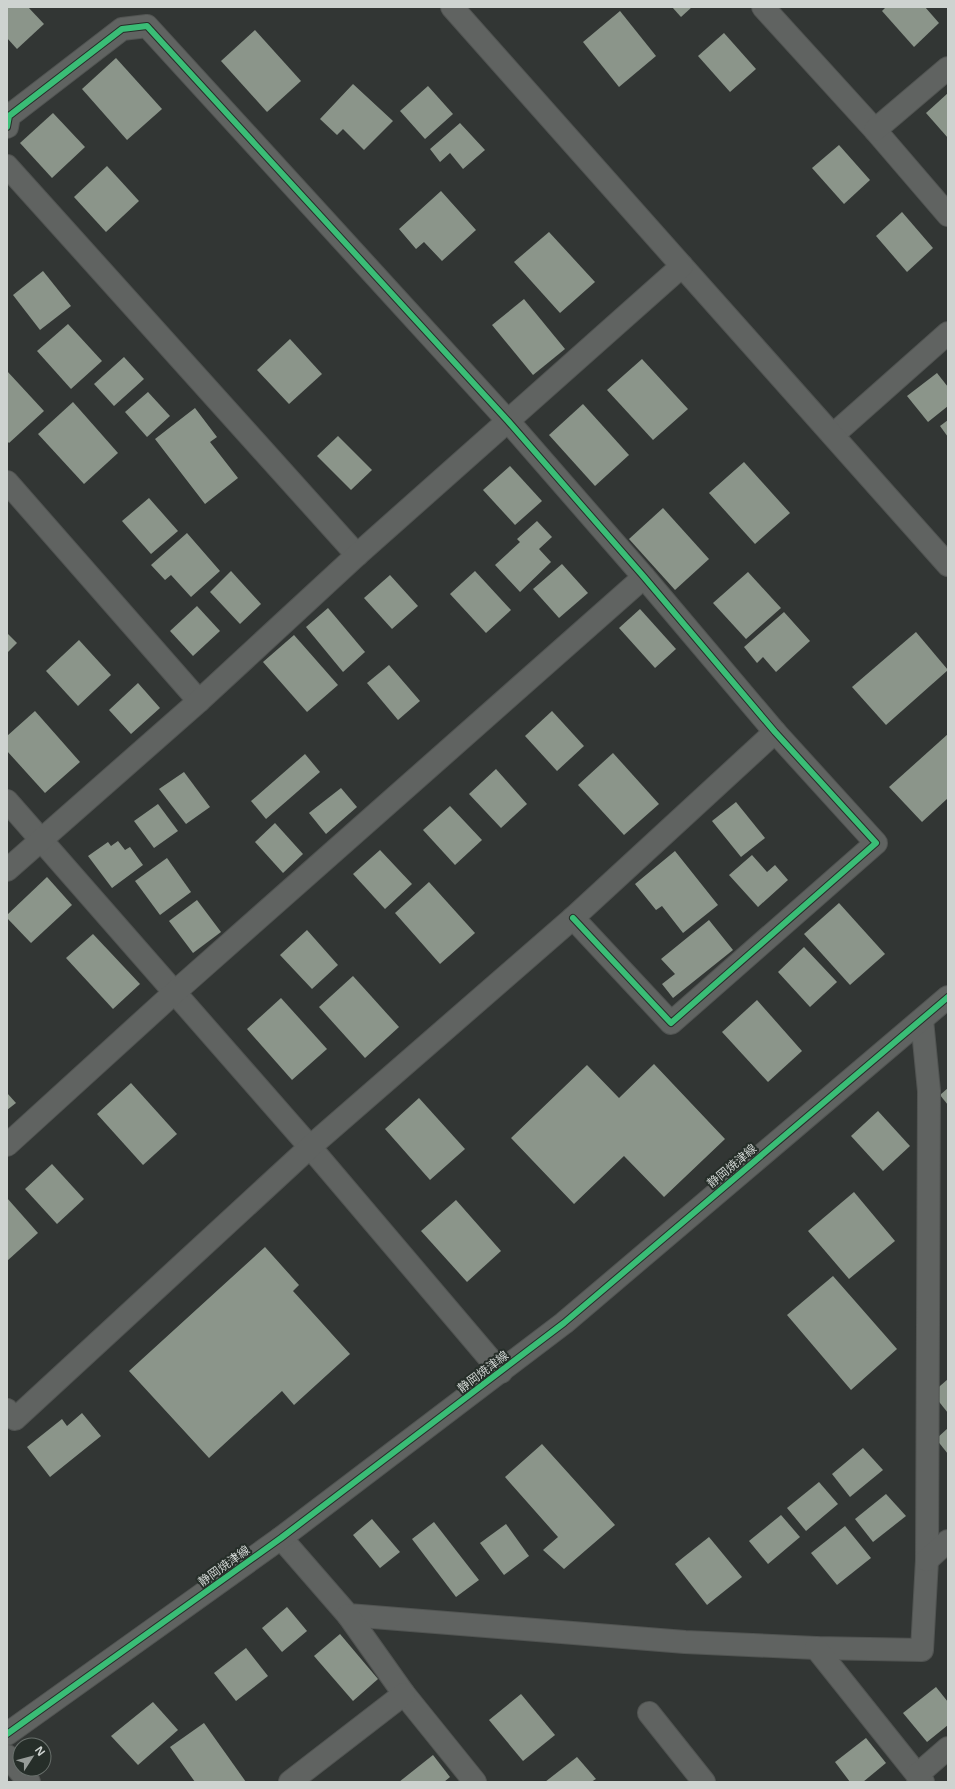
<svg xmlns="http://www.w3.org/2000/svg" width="955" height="1789" viewBox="0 0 955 1789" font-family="'Noto Sans','Noto Sans JP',sans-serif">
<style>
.building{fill:#8b958a}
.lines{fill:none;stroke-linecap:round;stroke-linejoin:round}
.minor-casing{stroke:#515452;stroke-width:24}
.tertiary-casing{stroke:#515452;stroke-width:24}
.secondary-casing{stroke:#515452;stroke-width:24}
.minor{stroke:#606361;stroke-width:22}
.tertiary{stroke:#606361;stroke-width:22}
.secondary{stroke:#606361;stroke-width:22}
.cycleway-casing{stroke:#262e29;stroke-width:8}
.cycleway{stroke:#3abd76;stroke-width:6}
.labels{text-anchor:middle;stroke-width:4;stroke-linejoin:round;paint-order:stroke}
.street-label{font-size:12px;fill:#ced3d0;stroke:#262e29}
</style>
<rect width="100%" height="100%" fill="#323634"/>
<!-- building -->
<g class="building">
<polygon points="7,7 28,7 44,24 17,49 7,38"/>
<polygon points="672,7 692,7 681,17"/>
<polygon points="886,7 925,7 939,23 914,47 882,11"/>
<polygon points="620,11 656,56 619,87 583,42"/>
<polygon points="255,30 301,81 267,112 221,61"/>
<polygon points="724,33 756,69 730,92 698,56"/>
<polygon points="116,58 162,109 127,140 82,89"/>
<polygon points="353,84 393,121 364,150 343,129 337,135 320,119"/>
<polygon points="428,86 453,114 425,139 400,111"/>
<polygon points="948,93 948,138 926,113"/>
<polygon points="53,113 85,147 52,178 20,143"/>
<polygon points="460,123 485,150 463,169 450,153 440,162 430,149"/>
<polygon points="839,145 870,180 844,204 812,168"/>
<polygon points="107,166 139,201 106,232 74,197"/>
<polygon points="441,191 476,230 442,261 424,242 416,249 399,229"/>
<polygon points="902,212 933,248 907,272 876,236"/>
<polygon points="549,232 595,282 560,313 514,262"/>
<polygon points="43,271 71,306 40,330 13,295"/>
<polygon points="524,299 565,349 533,375 492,325"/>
<polygon points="68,324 102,361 71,389 37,351"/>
<polygon points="290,339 322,374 289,404 257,370"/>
<polygon points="124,357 144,379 114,406 94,384"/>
<polygon points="642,359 688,409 653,440 607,390"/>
<polygon points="7,371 44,411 9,443 7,441"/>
<polygon points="937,373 948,387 948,406 928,422 907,396"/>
<polygon points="148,392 170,416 147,437 125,412"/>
<polygon points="73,402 118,453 84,484 38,434"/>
<polygon points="583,404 629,455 595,486 549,435"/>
<polygon points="195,408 217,437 210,442 238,478 205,504 155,439"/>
<polygon points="948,420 948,437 940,426"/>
<polygon points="338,436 372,470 351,490 317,456"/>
<polygon points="744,462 790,513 755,544 709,493"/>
<polygon points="510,466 542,501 515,525 483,490"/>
<polygon points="149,498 178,531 151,554 122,521"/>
<polygon points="663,508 709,559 675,590 629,539"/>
<polygon points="537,521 552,537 539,549 551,562 520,592 495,565 520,542 517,539"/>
<polygon points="187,533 220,571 191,597 171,575 165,580 151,565"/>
<polygon points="562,564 588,593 559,618 533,589"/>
<polygon points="231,571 261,604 240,624 210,592"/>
<polygon points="475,571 511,610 486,633 450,594"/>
<polygon points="748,572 781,608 746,639 713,603"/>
<polygon points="390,575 418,606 392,629 364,598"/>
<polygon points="197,606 220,631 193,656 170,631"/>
<polygon points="328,608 365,652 343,672 306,627"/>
<polygon points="640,609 676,649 655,668 619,628"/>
<polygon points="784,612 810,641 776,672 763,657 757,663 744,647"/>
<polygon points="916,632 948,670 886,725 852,687"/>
<polygon points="7,633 17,643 7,653"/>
<polygon points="294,635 338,685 307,712 263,662"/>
<polygon points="79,640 111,675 78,706 46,671"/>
<polygon points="389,665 420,701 398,720 367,683"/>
<polygon points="138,683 160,708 131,734 109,710"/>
<polygon points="35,711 80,762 45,793 7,751 7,736"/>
<polygon points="552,711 584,746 557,771 525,736"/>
<polygon points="948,734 948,798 922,822 889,787"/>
<polygon points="613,753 659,804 624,835 578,785"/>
<polygon points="305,754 320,772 266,819 251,801"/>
<polygon points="496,769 527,804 501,828 469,794"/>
<polygon points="184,772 210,807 186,824 159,789"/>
<polygon points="341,788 357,807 326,834 309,813"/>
<polygon points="736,802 765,838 741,857 712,821"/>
<polygon points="158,804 178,831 154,848 134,821"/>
<polygon points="450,806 482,840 455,865 423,830"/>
<polygon points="275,823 303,854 283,873 255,842"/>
<polygon points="118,841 125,850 130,847 143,865 112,888 88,856 108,842 111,846"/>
<polygon points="380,850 412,884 385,909 353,874"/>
<polygon points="675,851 718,905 683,933 662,906 656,910 635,884"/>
<polygon points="752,855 767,872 775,865 788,880 758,907 729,875"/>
<polygon points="167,858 191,892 160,915 135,881"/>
<polygon points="47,877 72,905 31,943 7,918 7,915"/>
<polygon points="429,882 475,933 440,964 395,913"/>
<polygon points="197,900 221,932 193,953 169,921"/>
<polygon points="839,903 885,954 850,985 804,934"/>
<polygon points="709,920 733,950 673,998 662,984 675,974 661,959"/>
<polygon points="307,930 338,965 312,989 280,955"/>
<polygon points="93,934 140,984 113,1009 66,958"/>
<polygon points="804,947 837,982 810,1007 778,972"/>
<polygon points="353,976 399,1027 365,1058 319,1007"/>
<polygon points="281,998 327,1049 292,1080 247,1029"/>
<polygon points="757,1000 802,1051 768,1082 722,1032"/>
<polygon points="654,1064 725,1139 664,1197 624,1156 574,1204 511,1138 587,1065 619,1098"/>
<polygon points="131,1083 177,1134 143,1165 97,1114"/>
<polygon points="948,1088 948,1105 940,1095"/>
<polygon points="7,1093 16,1103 7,1110"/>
<polygon points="419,1098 465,1149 430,1180 385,1129"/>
<polygon points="878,1111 910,1146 883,1171 851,1136"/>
<polygon points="52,1164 84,1199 57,1224 25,1189"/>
<polygon points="854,1192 895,1241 849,1279 808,1231"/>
<polygon points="7,1198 38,1233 7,1261"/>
<polygon points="456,1200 501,1251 467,1282 421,1231"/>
<polygon points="265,1247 299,1285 293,1291 350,1354 294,1405 282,1391 209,1458 129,1371"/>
<polygon points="833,1276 897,1349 851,1390 787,1315"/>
<polygon points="948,1379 948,1413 932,1393"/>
<polygon points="82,1413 101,1436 50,1477 27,1447 62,1419 67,1426"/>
<polygon points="948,1428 948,1454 936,1439"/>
<polygon points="542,1444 615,1525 564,1569 543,1550 558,1537 505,1477"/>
<polygon points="863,1448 883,1470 850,1497 832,1474"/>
<polygon points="819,1482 838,1504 806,1531 787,1508"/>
<polygon points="886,1494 906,1516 873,1542 855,1519"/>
<polygon points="781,1515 800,1537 768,1564 749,1541"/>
<polygon points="372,1519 400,1552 380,1568 353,1535"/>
<polygon points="434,1522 479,1580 456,1597 412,1539"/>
<polygon points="506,1524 529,1556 504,1575 480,1543"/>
<polygon points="845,1526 871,1558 837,1585 811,1553"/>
<polygon points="709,1537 742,1577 707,1605 675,1564"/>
<polygon points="287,1607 307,1631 282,1652 262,1628"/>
<polygon points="340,1634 378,1679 353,1701 314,1656"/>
<polygon points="246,1648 268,1676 236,1701 214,1673"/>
<polygon points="936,1687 948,1702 948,1725 927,1742 903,1713"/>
<polygon points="521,1694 555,1735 523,1761 489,1720"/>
<polygon points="153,1702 178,1730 138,1765 111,1736"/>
<polygon points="204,1723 246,1782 195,1782 170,1747"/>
<polygon points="866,1738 886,1763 863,1782 850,1782 835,1762"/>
<polygon points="433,1755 450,1777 444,1782 399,1782"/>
<polygon points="577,1757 596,1779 591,1782 545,1782"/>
</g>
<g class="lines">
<!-- minor casing -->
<g class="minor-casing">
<g id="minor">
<polyline points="763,7 875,130 948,215"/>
<polyline points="7,127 9,116 122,29 147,26 508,421 644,577 775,732 876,843 671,1023 573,918"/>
<polyline points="875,130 948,68"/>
<polyline points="7,166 357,555"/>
<polyline points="833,435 948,333"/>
<polyline points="7,482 199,701"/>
<polyline points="7,801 310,1147 501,1372"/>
<polyline points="7,1145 175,992 644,577"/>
<polyline points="7,1410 15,1419 310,1147 573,918 775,732"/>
<polyline points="281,1538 348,1615 685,1642 816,1648 922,1650 927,1560 929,1091 922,1020"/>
<polyline points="927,1560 948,1541"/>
<polyline points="348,1615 404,1694 475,1782"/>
<polyline points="816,1648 923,1782"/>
<polyline points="649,1713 704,1782"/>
<polyline points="917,1775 948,1748"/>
<polyline points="290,1782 404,1694"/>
</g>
</g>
<!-- tertiary casing -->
<g class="tertiary-casing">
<g id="tertiary">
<polyline points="682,266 948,565"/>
<polyline points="7,870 199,701 357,555 682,266 452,7"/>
<polyline points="7,1756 29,1782"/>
</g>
</g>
<!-- secondary casing -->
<g class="secondary-casing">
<polyline id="secondary" points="7,1734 281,1538 564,1323 948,997"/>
</g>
<!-- minor -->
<use href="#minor" class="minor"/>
<!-- tertiary -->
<use href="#tertiary" class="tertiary"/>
<!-- secondary -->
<use href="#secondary" class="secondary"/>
<!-- cycleway casing -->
<g class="cycleway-casing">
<g id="cycleway">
<polyline points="7,127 9,116 122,29 147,26 508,421 644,577 775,732 876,843 671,1023 573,918"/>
<polyline points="7,1734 281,1538 564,1323 948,997"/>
</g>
</g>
<!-- cycleway -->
<use href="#cycleway" class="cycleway"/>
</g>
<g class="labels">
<!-- street labels -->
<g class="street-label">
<text transform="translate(732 1166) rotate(-40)" y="4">静岡焼津線</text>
<text transform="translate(483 1372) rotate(-37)" y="4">静岡焼津線</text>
<text transform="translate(224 1566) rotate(-36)" y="4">静岡焼津線</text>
</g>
</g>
<!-- border -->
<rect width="955" height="1789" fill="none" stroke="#ced3d0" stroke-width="16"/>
<!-- north arrow -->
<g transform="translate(32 1757) rotate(54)"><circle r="19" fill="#262e29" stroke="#69706c"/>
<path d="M0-3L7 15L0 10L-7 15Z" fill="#979c99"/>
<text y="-6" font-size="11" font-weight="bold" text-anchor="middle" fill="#ced3d0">N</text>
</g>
</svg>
